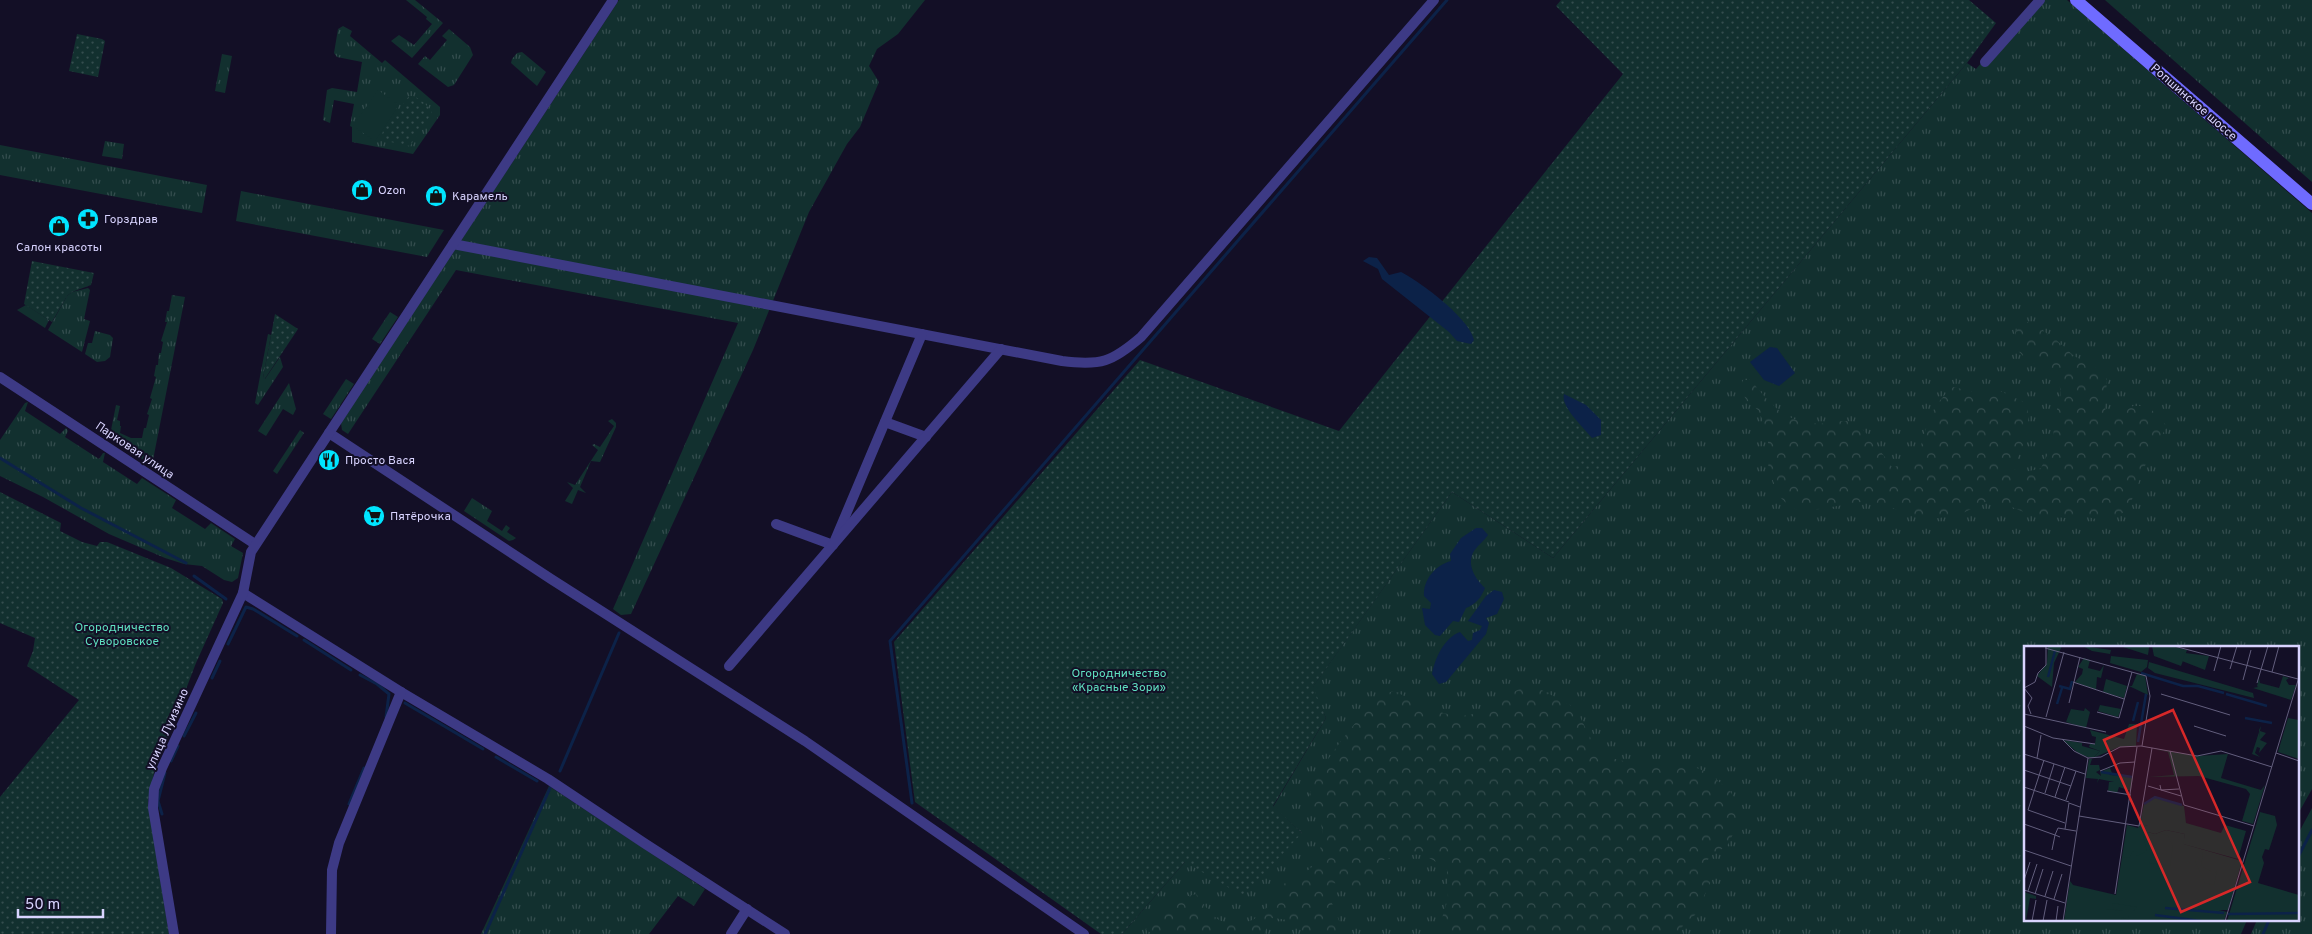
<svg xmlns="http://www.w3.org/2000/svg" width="2312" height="934" viewBox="0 0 2312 934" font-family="Overpass,sans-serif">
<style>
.grass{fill:url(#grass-tufts)}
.forest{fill:url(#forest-crowns)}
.park{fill:url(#park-dots)}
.pitch{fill:#12302f}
.water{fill:#0c2248}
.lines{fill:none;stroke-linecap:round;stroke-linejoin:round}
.stream{stroke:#0c2248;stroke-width:3}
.minor{stroke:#3d3a85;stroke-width:10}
.secondary{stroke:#6f6bff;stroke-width:12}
.labels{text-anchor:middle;stroke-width:4;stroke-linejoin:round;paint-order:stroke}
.street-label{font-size:12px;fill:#d9d4ff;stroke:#130f26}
.poi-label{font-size:12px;fill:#d9d4ff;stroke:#130f26;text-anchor:start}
.park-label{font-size:12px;fill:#5fe0c0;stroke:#130f26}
.inset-river{fill:none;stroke:#0c2248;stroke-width:2.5}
.inset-road{fill:none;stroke:#625e7d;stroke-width:1}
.view{fill:#d62828;fill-opacity:0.15;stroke:#d62828;stroke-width:2.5}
.inset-edge{fill:none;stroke:#d9d4ff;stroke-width:2.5}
</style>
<defs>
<pattern id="grass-tufts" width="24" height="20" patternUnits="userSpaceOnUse" patternTransform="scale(1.25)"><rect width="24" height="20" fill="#12302f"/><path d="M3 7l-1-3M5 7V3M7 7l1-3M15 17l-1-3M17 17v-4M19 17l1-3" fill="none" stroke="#344d4e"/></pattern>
<pattern id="forest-crowns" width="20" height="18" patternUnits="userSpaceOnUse" patternTransform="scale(1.25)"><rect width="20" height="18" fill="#12302f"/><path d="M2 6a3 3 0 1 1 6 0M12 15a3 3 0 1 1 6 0" fill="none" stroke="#344d4e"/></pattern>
<pattern id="park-dots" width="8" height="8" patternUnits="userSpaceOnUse" patternTransform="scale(1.25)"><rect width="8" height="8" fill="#12302f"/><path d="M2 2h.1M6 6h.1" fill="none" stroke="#344d4e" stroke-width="1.8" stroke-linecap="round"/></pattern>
</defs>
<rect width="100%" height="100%" fill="#130f26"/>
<!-- grass -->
<g class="grass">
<polygon points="406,0 415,0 443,23 412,58 391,41 399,35 414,45 432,24 426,19 427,17"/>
<polygon points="619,0 925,0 898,34 877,49 869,66 879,82 860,127 847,144 809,212 753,350 631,614 621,615 613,609 738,323 456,270 348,434 342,430 341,423"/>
<polygon points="2037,0 2067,0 2312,213 2312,789 2298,814 2298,648 2026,648 2026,920 2247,920 2241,934 1122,934 1185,862 1302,833 1273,807 1326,718 1312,688 1452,492 1553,558 1967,63 1976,69"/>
<polygon points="2105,0 2312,0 2312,182"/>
<polygon points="343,26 352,31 350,36 382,63 385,60 440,107 440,115 413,154 352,142 352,127 350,126 354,104 334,100 330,123 323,120 327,90 332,88 357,92 362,62 337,57 334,53 338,29"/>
<polygon points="449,29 470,47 473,55 454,85 448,87 418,64 425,56 430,60 447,40 442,36"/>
<polygon points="522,52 546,72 537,86 511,63 512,59 517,53"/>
<polygon points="222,54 232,56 225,93 215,91"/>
<polygon points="105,141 124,144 122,159 102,156"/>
<polygon points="0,145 207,185 202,213 0,175"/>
<polygon points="241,191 444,230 427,257 236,221"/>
<polygon points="88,288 90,290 84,319 90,321 82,352 48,330 67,296 72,292"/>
<polygon points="172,295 185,297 152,465 113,441 110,435 116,405 120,406 117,420 120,421 120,426 121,426 120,433 131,438 142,438 144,428 146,428 149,415 147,414 152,399 150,398 156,377 154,376 156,365 158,365 159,353 161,353 163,342 161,341 167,322 165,322 167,311 169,311"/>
<polygon points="26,305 49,320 45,328 17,310"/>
<polygon points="390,312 398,317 380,344 372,339"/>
<polygon points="95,331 110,335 113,338 110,357 105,361 97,362 85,354 88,343 92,343"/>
<polygon points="268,334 271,335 263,378 265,379 280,357 283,367 258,405 255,403"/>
<polygon points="346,379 354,384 331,419 323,414"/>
<polygon points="289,383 296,409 293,415 283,409 266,436 258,431"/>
<polygon points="28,402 25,411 60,434 66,428 68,431 65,437 99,459 103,453 105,453 103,462 137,484 142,478 176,500 172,508 205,529 211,523 235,539 231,546 243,553 238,578 232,582 224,580 202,566 184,564 165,558 109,534 43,497 0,476 0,440 25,403"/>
<polygon points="612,419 616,423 616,427 600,462 591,461 580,487 586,493 578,490 572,504 565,501 573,488 567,482 575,485 598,450 592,445 594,444 600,447 614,426 608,421"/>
<polygon points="300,430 304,433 277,474 273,471"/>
<polygon points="472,498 492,511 487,521 502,531 506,525 510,528 507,532 516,538 513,540 509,541 464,511"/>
<polygon points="549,786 705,889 694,906 678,896 649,934 481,934"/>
<polygon points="2312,808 2312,934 2251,934 2257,920 2298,920 2298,834"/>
</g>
<!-- forest -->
<g class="forest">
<path d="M2028 322 2053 337 2074 356 2099 369 2107 380 2105 408 2109 421 2133 406H2148L2167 426C2160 439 2151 452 2145 466 2138 480 2134 505 2121 514 2108 523 2092 519 2080 514L2067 518 2040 516 2026 513 2000 502H1985L1959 515 1932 519 1919 517 1877 503 1861 502 1802 512 1789 506 1779 496 1768 468 1770 452 1764 423 1758 410 1747 401 1740 389 1743 380H1751C1772 407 1790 427 1827 423 1835 422 1846 419 1854 423 1866 429 1884 456 1892 467 1926 463 1920 435 1933 411 1938 401 1946 394 1953 387L1984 394 1998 390 2026 403C2033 433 2023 442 2013 469L2026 472 2041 468 2054 441 2053 424 2061 395 2059 381 2022 355 2012 344 2016 330Z"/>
<path d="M1532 685 1570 705 1580 717 1594 745 1604 756 1646 767 1682 762 1709 773 1731 792 1741 819 1727 846 1713 854 1704 864 1714 875 1695 915 1685 923 1677 934H1437L1448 899 1447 870C1422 849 1409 852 1380 861L1378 876 1371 889C1356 890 1347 884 1333 883 1326 907 1340 911 1342 934H1305C1295 921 1287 919 1271 918L1264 934H1153L1146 930 1152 916 1181 898 1196 894C1202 901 1208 911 1215 917 1232 931 1257 923 1268 906 1274 898 1275 892 1283 885 1291 877 1309 873 1314 864 1322 849 1326 832 1318 817 1315 812 1310 805 1309 800 1306 783 1364 708 1379 698 1383 695 1388 693 1393 691 1419 701 1452 726 1480 711 1498 701 1512 690 1532 685Z"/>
</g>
<!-- park -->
<g class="park">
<polygon points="1561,0 1969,0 1996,23 1967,63 1553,558 1452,492 1313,687 1326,718 1273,806 1302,833 1243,896 1185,862 1122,934 1101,934 915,802 894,642 1140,360 1339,431 1623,74 1556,6"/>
<polygon points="77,34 102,39 105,41 98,77 69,71"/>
<path d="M409 96C419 96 425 104 432 111L431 114 410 146 386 141 382 135 383 131Z"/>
<polygon points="32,261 94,273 91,285 72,292 67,296 52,322 24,304"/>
<polygon points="275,314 298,329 264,380 263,378"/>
<polygon points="0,492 61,523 60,531 82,542 97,546 100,542 107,542 171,568 222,599 223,603 196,663 154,773 148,801 169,934 0,934 0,797 79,700 27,666 33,651 35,638 0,623"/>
</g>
<!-- pitch -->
<polygon class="pitch" points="378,90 399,105 375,141 353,126"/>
<!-- water -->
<g class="water">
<path d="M1369 257 1377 258 1389 275 1401 272C1421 282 1470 319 1474 340L1471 344 1457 341 1449 332 1382 279 1378 269 1363 261Z"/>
<polygon points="1770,347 1777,348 1795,373 1779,386 1764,380 1750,362"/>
<path d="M1564 394 1586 405 1601 420V435L1592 438C1584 428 1560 406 1564 394Z"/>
<path d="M1476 528H1482L1488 535C1484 541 1478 545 1474 551 1466 564 1475 579 1485 588 1481 598 1476 604 1466 608L1459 622 1453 621 1440 636 1435 635 1425 625 1422 608 1430 609 1431 603 1424 596C1423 579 1436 565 1451 561L1450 554 1461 538Z"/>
<path d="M1494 590 1502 592 1504 599 1497 614 1486 618 1489 623 1486 634 1446 682 1439 684 1432 674C1435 658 1444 638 1460 632L1468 641 1472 640 1473 633 1480 630 1482 626 1468 621 1486 596Z"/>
</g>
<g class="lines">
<!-- stream -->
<g class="stream">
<polyline points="0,458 81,508 186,563"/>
<polyline points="194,576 226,599"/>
<polyline points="304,640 351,670"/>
<polyline points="228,644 246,607 253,609 297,636"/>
<polyline points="360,675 377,684 389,694 386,717"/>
<polyline points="212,678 220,661"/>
<polyline points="405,703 483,749"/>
<polyline points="184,736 196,713"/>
<polyline points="496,757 537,781"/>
<polyline points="171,761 178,746"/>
<polyline points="560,771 619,633"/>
<polyline points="912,803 890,641 1447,0"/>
<polyline points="349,804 364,768"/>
<polyline points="162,814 158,801 165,773"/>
<polyline points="2298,857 2312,830"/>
<polyline points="485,934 550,788"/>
<polyline points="2263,934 2269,920"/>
</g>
<!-- minor -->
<g class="minor">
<polyline points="1985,62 2040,0"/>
<path d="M453 244 1062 361C1101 366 1112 362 1141 337L1434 0"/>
<polyline points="0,377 255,544"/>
<polyline points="885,422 926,437"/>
<polyline points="329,433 551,579 805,741 1084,934"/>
<polyline points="776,524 833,545 922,334"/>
<polyline points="243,593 401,692 548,779 644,843 785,934"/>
<polyline points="729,666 1001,349"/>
<polyline points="174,934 153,808 154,789 162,768 243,593 251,552 613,0"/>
<polyline points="331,934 332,870 339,843 401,692"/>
<polyline points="731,934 747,909"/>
</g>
<!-- secondary -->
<polyline class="secondary" points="2076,0 2312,204"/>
</g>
<!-- icons -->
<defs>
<g id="shop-disc" transform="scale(1.125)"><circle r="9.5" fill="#00e5ff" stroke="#130f26"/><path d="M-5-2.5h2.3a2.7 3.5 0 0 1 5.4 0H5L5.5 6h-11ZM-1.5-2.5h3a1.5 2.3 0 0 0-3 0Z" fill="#111"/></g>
<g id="pharmacy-disc" transform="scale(1.125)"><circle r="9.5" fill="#00e5ff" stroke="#130f26"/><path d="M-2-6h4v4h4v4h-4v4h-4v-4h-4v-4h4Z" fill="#111"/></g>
<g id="restaurant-disc" transform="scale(1.125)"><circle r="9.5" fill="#00e5ff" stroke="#130f26"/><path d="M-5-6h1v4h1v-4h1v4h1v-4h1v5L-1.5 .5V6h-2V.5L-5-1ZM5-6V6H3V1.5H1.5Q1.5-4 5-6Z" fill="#111"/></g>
<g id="supermarket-disc" transform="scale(1.125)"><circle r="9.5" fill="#00e5ff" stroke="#130f26"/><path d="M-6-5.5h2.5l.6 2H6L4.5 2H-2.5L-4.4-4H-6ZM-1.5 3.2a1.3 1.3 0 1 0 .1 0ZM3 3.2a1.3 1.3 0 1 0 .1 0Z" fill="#111"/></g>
</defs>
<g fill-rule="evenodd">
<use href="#shop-disc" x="362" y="190"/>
<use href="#shop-disc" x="436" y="196"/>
<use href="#pharmacy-disc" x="88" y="219"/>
<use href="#shop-disc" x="59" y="226"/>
<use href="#restaurant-disc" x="329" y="460"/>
<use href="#supermarket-disc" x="374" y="516"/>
</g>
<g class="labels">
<!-- street labels -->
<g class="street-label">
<text transform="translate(2194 102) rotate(41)" y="4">Ропшинское шоссе</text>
<text transform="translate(135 450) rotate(34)" y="4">Парковая улица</text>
<text transform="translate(167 729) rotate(-66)" y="4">улица Луизино</text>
</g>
<!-- poi labels -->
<g class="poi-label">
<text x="378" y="194">Ozon</text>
<text x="452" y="200">Карамель</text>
<text x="104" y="223">Горздрав</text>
<text x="59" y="251" text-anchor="middle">Салон красоты</text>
<text x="345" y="464">Просто Вася</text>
<text x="390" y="520">Пятёрочка</text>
</g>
<!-- park labels -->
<g class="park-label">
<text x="122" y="631">Огородничество<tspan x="122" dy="14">Суворовское</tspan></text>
<text x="1119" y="677">Огородничество<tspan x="1119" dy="14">«Красные Зори»</tspan></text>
</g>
</g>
<!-- overview -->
<g transform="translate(2024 646)">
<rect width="275" height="275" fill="#130f26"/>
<path d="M59 0 87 4 86 8 68 5ZM113 28 121 30 124 49 105 40H108ZM259 30 265 32 262 34 265 39H272L267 54 229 42 234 41 233 40 235 32 236 37 255 42ZM61 62 66 66 62 82 42 76 47 63 60 65ZM264 72 275 74V113L254 106ZM237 80 236 85 242 87 236 94 243 97 235 107 236 102 233 101 231 107 236 111 228 108 235 86 236 91 235 84ZM39 94 58 97V100L76 105 69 112 64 111 54 107ZM129 103 174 110 204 108 197 132 237 144 241 139 229 178 218 175 226 148 222 143 175 130 125 131 150 129 144 106ZM65 113H68L66 119H75L76 124 72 126 77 130 76 126 86 122 88 127 85 129 109 130 107 145 95 141 93 147 84 145 85 136H90L75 133 73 137 74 133 62 132ZM236 166 251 170 253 179 245 204 241 203 238 211 240 217 234 237 275 249V275H203ZM116 178 125 180 124 186 131 188 142 184 161 188 160 198 218 215 204 264H195L203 266 200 275H40L46 235 49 239 92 249 103 179 114 182ZM0 246 12 250V253L6 252 2 275Z" fill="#12302f"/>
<path d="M24 0H38L30 17 28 41 13 30 23 17ZM96 0H125V2L124 9ZM128 0H147L163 4 157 20 130 10ZM87 10 124 14 123 21 117 26 86 17ZM60 12 66 14 64 22 76 25 80 19 77 32 73 31 72 44 51 36 58 28 59 23 54 21ZM125 16 229 47 230 52 131 27 124 22ZM119 180 122 187 128 190 135 187 144 190 149 200 146 220 125 217 129 208 125 203 133 198 128 192 122 194 123 188 119 190 123 205 113 210 109 205 105 212 99 211 104 181 114 183ZM179 206 177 220 187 225 182 230H188L193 225 190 239 181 237 171 215ZM88 257 113 261 104 271 107 275 97 271 98 275H82V263L99 265 90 263Z" fill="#12302f"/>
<path d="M161 7 185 10 181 24 158 15ZM82 33 103 40 100 52 79 46ZM76 59 97 63 94 71 74 65ZM105 78H113L112 100 95 101 69 112 76 105 65 101 66 98H71L72 91 68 90 66 84 100 93ZM131 151 160 160 162 177 197 187 201 179 222 185 214 213 159 198 161 188 142 184 131 188 124 186V180L116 178 120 158Z" fill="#12302f"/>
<path class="inset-river" d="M117 27 159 40H174L200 47M24 31 31 5M35 40 46 43 48 35M202 48 243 60M33 58 38 42M221 72 248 77M109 75 114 56M114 96 122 48M77 126 108 131M120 158 131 151 158 159M141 262 200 267M204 268 275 267M131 269 177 275"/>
<path class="inset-road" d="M150 0 274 33M21 2 122 30 126 50 118 100M206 23 213 0M190 25 197 0M248 26 255 0M219 34 227 4M49 36 100 53M233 37 244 0M137 48 206 69M45 57 56 11M73 66 95 72 108 26M0 68 82 86M7 68 4 60 8 52 0 42 11 36 14 27 22 19V0M22 71 40 6M0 80 29 92 71 98M170 80 202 90M38 93 50 105 64 112 77 111 96 101 117 100 173 110 197 105 248 121M146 105 160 159 230 180M252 107 275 115M0 108 61 128M13 112 17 89M20 114 4 164 41 177M0 124 47 140M76 125 96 117 111 116M136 139 137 144 155 143M124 140 157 150M0 141 45 156M83 145 107 149M21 147 30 118M31 151 41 121M42 154 52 125M55 170 115 180 128 102M0 178 31 189 34 182 52 185M41 183 45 157 56 161M0 204 47 220M28 204 31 189 36 191M0 234 6 216M0 244 41 257M4 245 13 218M11 248 19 223M91 248 113 101M21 250 29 225M30 253 38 228M8 275 12 254M19 275 23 254M32 275 34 260M39 275 64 112M201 275 275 31"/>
<path class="view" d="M149 64 226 236 157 266 80 94Z"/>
<rect width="275" height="275" class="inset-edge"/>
</g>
<!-- scale -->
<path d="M18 909v8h85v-8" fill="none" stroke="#d9d4ff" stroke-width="2.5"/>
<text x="25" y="909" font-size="15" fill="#d9d4ff" stroke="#130f26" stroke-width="4" paint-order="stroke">50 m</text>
</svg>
